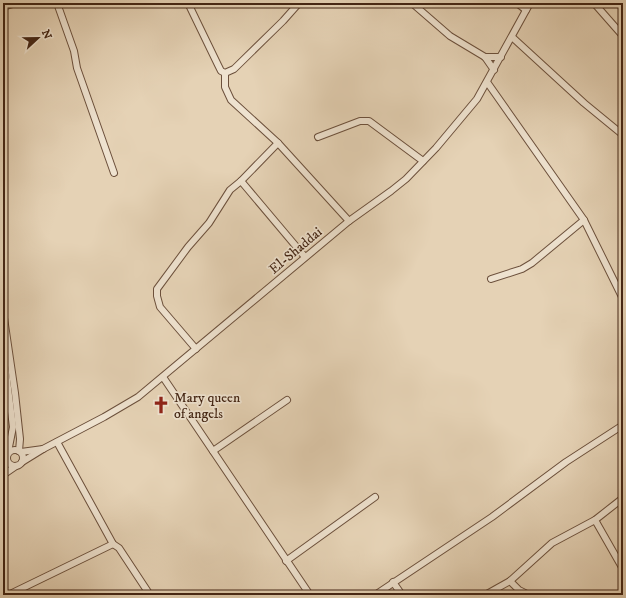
<svg xmlns="http://www.w3.org/2000/svg" width="626" height="598" viewBox="0 0 626 598" font-family="'IM FELL DW Pica',serif">
<style>
.lines{fill:none;stroke-linecap:round;stroke-linejoin:round}
.minor-casing{stroke:#6c503c;stroke-width:8}
.minor{stroke:#eee2cf;stroke-width:6}
.labels{text-anchor:middle;stroke-width:3.5;stroke-linejoin:round;paint-order:stroke}
.street-label{font-size:14px;fill:#432514;stroke:#eee2cf}
.poi-label{font-size:14px;fill:#432514;stroke:#eee2cf;text-anchor:start}
</style>
<rect width="100%" height="100%" fill="#e5d2b5"/>
<filter id="stains"><feTurbulence type="fractalNoise" baseFrequency=".005" numOctaves="4"/><feColorMatrix values="0 0 0 0 .2 0 0 0 0 .09 0 0 0 0 .02 0 0 0 .5 -.17"/></filter>
<radialGradient id="worn" r=".72"><stop offset=".6" stop-color="#630" stop-opacity="0"/><stop offset="1" stop-color="#630" stop-opacity=".3"/></radialGradient>
<g class="lines">
<!-- minor casing -->
<g class="minor-casing">
<g id="minor">
<polyline points="57,3 74,51 77,68 114,173"/>
<polyline points="188,3 218,65 221,71 225,73 234,69 283,21 299,3"/>
<polyline points="412,3 450,36 485,57 494,70"/>
<polyline points="517,3 526,10"/>
<polyline points="594,3 623,36"/>
<polyline points="3,7 16,3"/>
<polyline points="512,37 584,103 623,135"/>
<polyline points="485,57 501,57"/>
<polyline points="225,73 225,87 231,100 278,143"/>
<polyline points="487,82 584,220 623,299"/>
<polyline points="318,137 360,121 369,121 423,161"/>
<polyline points="241,181 305,257"/>
<polyline points="491,279 522,269 532,263 584,220"/>
<polyline points="3,311 15,393 20,439 19,451"/>
<polyline points="3,349 13,427 8,452"/>
<polyline points="196,349 160,307 157,296 157,289 188,247 209,223 230,190 241,181 278,143 349,221"/>
<polyline points="163,377 310,595"/>
<polyline points="57,442 113,544 119,548 150,595"/>
<circle cx="15" cy="458" r="8"/>
<polyline points="213,451 287,400"/>
<polyline points="21,452 43,449"/>
<polyline points="22,462 43,449 104,417 138,397 349,221 391,191 406,179 436,148 477,99 530,3"/>
<polyline points="3,475 16,466"/>
<polyline points="595,520 623,569"/>
<polyline points="286,561 375,497"/>
<polyline points="510,581 519,590 529,595"/>
<polyline points="393,582 402,595"/>
<polyline points="8,595 113,544"/>
<polyline points="375,595 492,517 566,462 623,425"/>
<polyline points="485,595 510,581 552,543 595,520 623,498"/>
</g>
</g>
<!-- minor -->
<use href="#minor" class="minor"/>
</g>
<!-- icons -->
<defs>
<g id="church-bare" transform="scale(1.38)"><path d="M-1.2-6h2.4v3.5h3.3v2.4h-3.3V6h-2.4V-.1h-3.3v-2.4h3.3Z" fill="#8f2418" stroke="#eee2cf" stroke-width="2.5" paint-order="stroke"/></g>
</defs>
<g fill-rule="evenodd">
<use href="#church-bare" x="161" y="405"/>
</g>
<g class="labels">
<!-- street labels -->
<g class="street-label">
<text transform="translate(295 250) rotate(-40)" y="5">El-Shaddai</text>
</g>
<!-- poi labels -->
<g class="poi-label">
<text x="174" y="402">Mary queen<tspan x="174" dy="16">of angels</tspan></text>
</g>
</g>
<!-- margin -->
<rect width="626" height="598" fill="none" stroke="#e5d2b5" stroke-width="16"/>
<rect x="4" y="4" width="618" height="590" fill="none" stroke="#432514" stroke-width="2"/>
<rect x="8" y="8" width="610" height="582" fill="none" stroke="#432514"/>
<!-- north arrow -->
<g transform="translate(38 38) rotate(68)" stroke="#eee2cf" stroke-width="3" paint-order="stroke">
<path d="M0-3L7 15L0 10L-7 15Z" fill="#432514"/>
<text y="-6" font-size="11" font-weight="bold" text-anchor="middle" fill="#432514">N</text>
</g>
<rect width="100%" height="100%" filter="url(#stains)"/>
<rect width="100%" height="100%" fill="url(#worn)"/>
</svg>
